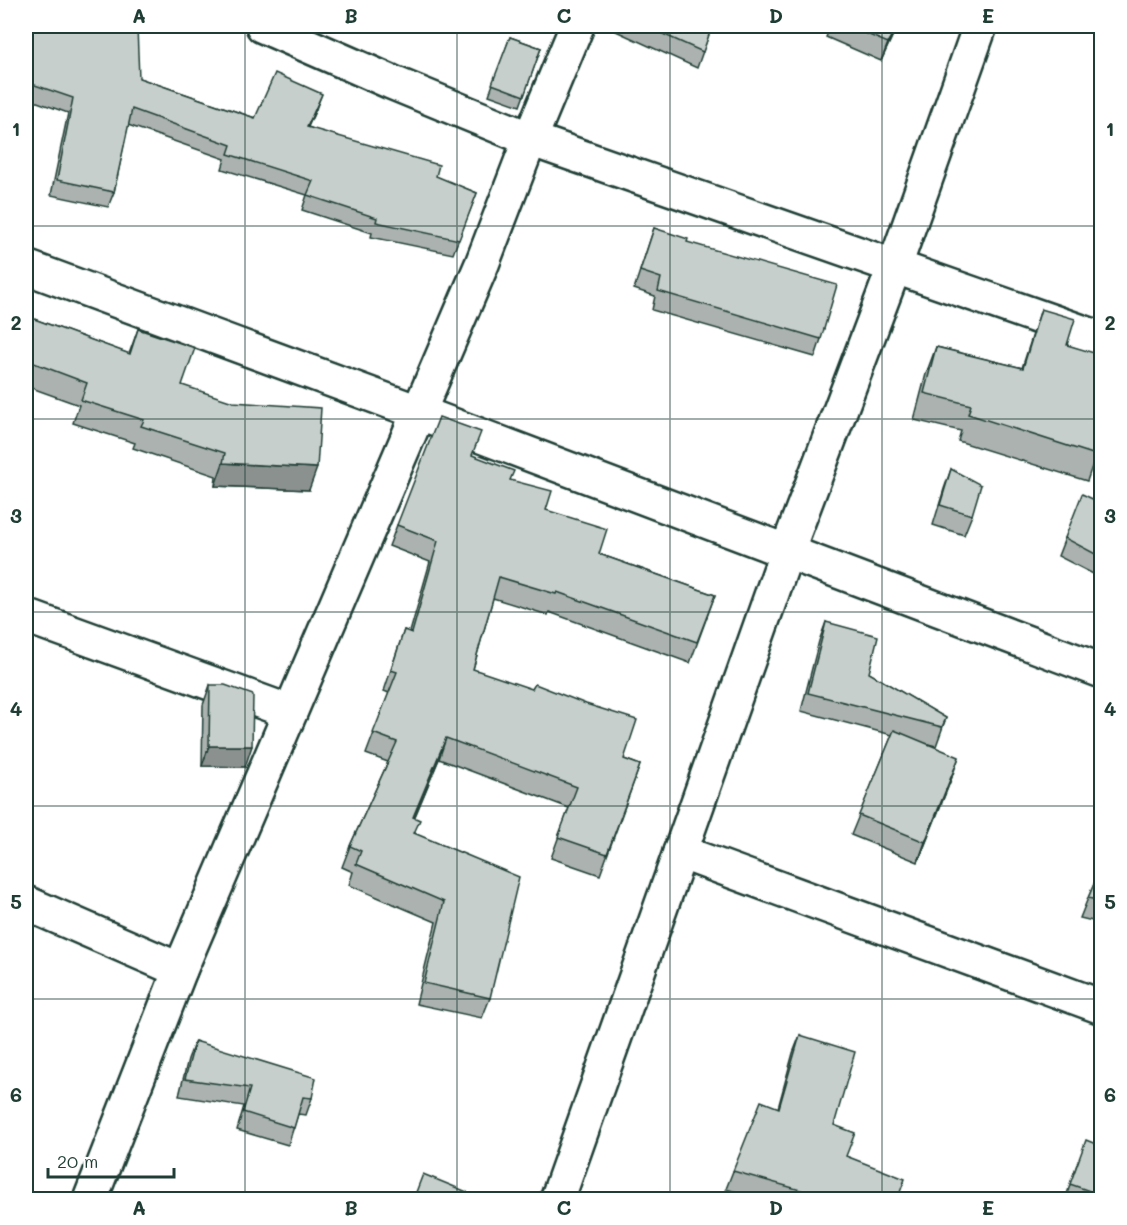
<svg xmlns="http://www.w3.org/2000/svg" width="1127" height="1225" viewBox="0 0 1127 1225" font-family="Mali,sans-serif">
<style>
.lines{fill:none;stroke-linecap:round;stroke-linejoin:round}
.minor-casing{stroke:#1f3d34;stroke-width:38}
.minor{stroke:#fff;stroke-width:33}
.wall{fill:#abb2af;stroke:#1f3d34;stroke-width:1.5}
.shaded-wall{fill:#8b918f;stroke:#1f3d34;stroke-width:1.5}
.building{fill:#c7cfcc;stroke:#1f3d34;stroke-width:1.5}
.grid{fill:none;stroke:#1f3d34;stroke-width:1.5;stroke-opacity:0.55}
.neatline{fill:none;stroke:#1f3d34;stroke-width:2}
.grid-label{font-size:20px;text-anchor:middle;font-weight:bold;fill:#1f3d34}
</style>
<rect width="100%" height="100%" fill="#fff"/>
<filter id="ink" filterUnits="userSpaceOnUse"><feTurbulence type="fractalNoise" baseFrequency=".0167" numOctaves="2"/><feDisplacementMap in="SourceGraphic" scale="12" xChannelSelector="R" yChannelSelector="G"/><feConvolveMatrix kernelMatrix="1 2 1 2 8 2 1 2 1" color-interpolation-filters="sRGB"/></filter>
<g filter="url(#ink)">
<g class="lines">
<!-- minor casing -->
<g class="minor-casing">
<g id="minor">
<polyline points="263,26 391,82 530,139 1102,339"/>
<polyline points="26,267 418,412 1102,671"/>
<polyline points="26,616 290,712"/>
<polyline points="680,852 1102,1007"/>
<polyline points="26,903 180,970"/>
<polyline points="90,1200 180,970 482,264 530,139 577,26"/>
<polyline points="557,1200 787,551 894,268 980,26"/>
</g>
</g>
<!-- minor -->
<use href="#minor" class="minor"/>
</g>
<!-- wall -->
<g class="wall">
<polygon points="26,26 96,29 139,78 255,118 316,109 308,127 477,193 453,254 371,237 372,233 302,210 307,195 222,169 225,159 128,125 114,192 108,207 51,195 68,113 26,98"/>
<polygon points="605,26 712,26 697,68"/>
<polygon points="831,26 897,26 881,61 826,37"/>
<polygon points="510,37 541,48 520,106 489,95"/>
<polygon points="654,228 687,242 821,339 815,357 652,310 655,296 634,289"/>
<polygon points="1041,309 1067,345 1096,455 1087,481 958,441 961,431 914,420 926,374 936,347 1022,368"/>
<polygon points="26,316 129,354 138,329 182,385 309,490 215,486 216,476 133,448 135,443 73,423 79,405 26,386"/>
<polygon points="472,455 510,480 599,554 715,595 690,663 549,612 548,615 493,598 473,669 624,759 640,765 600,875 551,858 569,808 439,759 414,818 415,833 490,998 482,1018 416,1004 436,922 349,885 353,872 342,867 350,846 388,762 366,754 389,693 384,691 404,630 410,632 430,562 389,546 397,525"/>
<polygon points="951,469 972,515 964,535 933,525 944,489"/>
<polygon points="1101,503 1101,578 1058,556 1065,538"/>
<polygon points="826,622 869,673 946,718 936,746 928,744 952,777 918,862 851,835 892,735 801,711 819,641"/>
<polygon points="210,685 245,767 202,766 203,705"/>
<polygon points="1101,868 1101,923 1080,918 1088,898"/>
<polygon points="800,1035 846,1156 897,1200 765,1200 726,1189 733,1171 778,1108 793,1053"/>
<polygon points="195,1041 312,1098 306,1115 298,1114 288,1145 237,1130 244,1106 179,1096 188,1059"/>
<polygon points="1101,1146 1101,1200 1065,1200 1078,1161"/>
</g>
<!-- shaded-wall -->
<g class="shaded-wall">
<polygon points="895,26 897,26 881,61 888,43"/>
<polygon points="322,94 316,109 301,141 307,127"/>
<polygon points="223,463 317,468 309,490 215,486"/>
<polygon points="446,738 439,759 406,838 413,817"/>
<polygon points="209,746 252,746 245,767 202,766"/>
<polygon points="959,757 952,777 918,862 925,842"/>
</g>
<!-- building -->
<g class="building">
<polygon points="26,26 97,26 96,29 137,28 139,78 255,118 275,73 322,94 307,127 439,165 436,176 477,193 459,240 376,222 377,218 307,195 313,181 228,154 231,145 132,109 114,192 57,180 73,98 26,82"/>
<polygon points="645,26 712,26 703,52"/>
<polygon points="848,26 895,26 888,43"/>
<polygon points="510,37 541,48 524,96 492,84"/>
<polygon points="654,228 688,239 687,242 837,285 821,339 658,291 661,278 640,271"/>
<polygon points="1041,309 1075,319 1067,345 1101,355 1101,438 1096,455 968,414 971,405 924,393 936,347 1023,368"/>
<polygon points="26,316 130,354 138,329 195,348 182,385 233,402 321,408 317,468 223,463 225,453 141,426 144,420 81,400 87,383 26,360"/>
<polygon points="439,417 481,432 472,455 514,471 510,480 552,491 546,510 607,529 599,554 715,595 697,642 557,592 556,594 499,577 473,669 532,689 535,684 586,704 637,720 624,759 640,765 607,854 558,837 577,787 446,738 413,817 420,820 414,833 519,877 490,998 424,983 444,902 356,864 361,851 350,846 397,742 373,733 397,672 391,670 404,630 412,633 438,541 397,525"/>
<polygon points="951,469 981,485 972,515 940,505"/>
<polygon points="1082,494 1101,503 1101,557 1065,538"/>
<polygon points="826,622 878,636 869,673 946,718 942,727 808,693"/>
<polygon points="210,685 225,685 253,695 252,746 209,746"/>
<polygon points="894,730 959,757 925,842 859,815"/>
<polygon points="1101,868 1101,901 1088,898"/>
<polygon points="800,1035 855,1052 834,1125 855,1133 846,1156 905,1179 897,1200 836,1200 733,1171 761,1101 779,1108"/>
<polygon points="195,1041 316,1078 312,1098 303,1097 294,1128 243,1112 250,1088 185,1079"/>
<polygon points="1086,1140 1101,1146 1101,1195 1070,1184"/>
<polygon points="423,1174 467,1192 464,1200 413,1200"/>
</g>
</g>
<!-- grid -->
<path class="grid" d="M245 26V1200M457 26V1200M670 26V1200M882 26V1200M26 226H1102M26 419H1102M26 612H1102M26 806H1102M26 999H1102"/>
<!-- margin -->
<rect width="1127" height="1225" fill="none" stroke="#fff" stroke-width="66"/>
<!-- scale -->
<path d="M48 1168v9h126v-9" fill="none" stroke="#1f3d34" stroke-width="3"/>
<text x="57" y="1168" font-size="18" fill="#1f3d34" stroke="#ffffff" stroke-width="4.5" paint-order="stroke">20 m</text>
<rect x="33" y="33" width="1061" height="1159" class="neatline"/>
<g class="grid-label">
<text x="139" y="23">A</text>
<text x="351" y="23">B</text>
<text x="564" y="23">C</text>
<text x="776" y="23">D</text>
<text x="988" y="23">E</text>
<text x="16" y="136">1</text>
<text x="1110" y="136">1</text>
<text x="16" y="330">2</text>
<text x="1110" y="330">2</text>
<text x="16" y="523">3</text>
<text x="1110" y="523">3</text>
<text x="16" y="716">4</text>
<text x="1110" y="716">4</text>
<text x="16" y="909">5</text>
<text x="1110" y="909">5</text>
<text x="16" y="1102">6</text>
<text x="1110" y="1102">6</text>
<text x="139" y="1215">A</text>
<text x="351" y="1215">B</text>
<text x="564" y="1215">C</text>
<text x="776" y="1215">D</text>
<text x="988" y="1215">E</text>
</g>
</svg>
